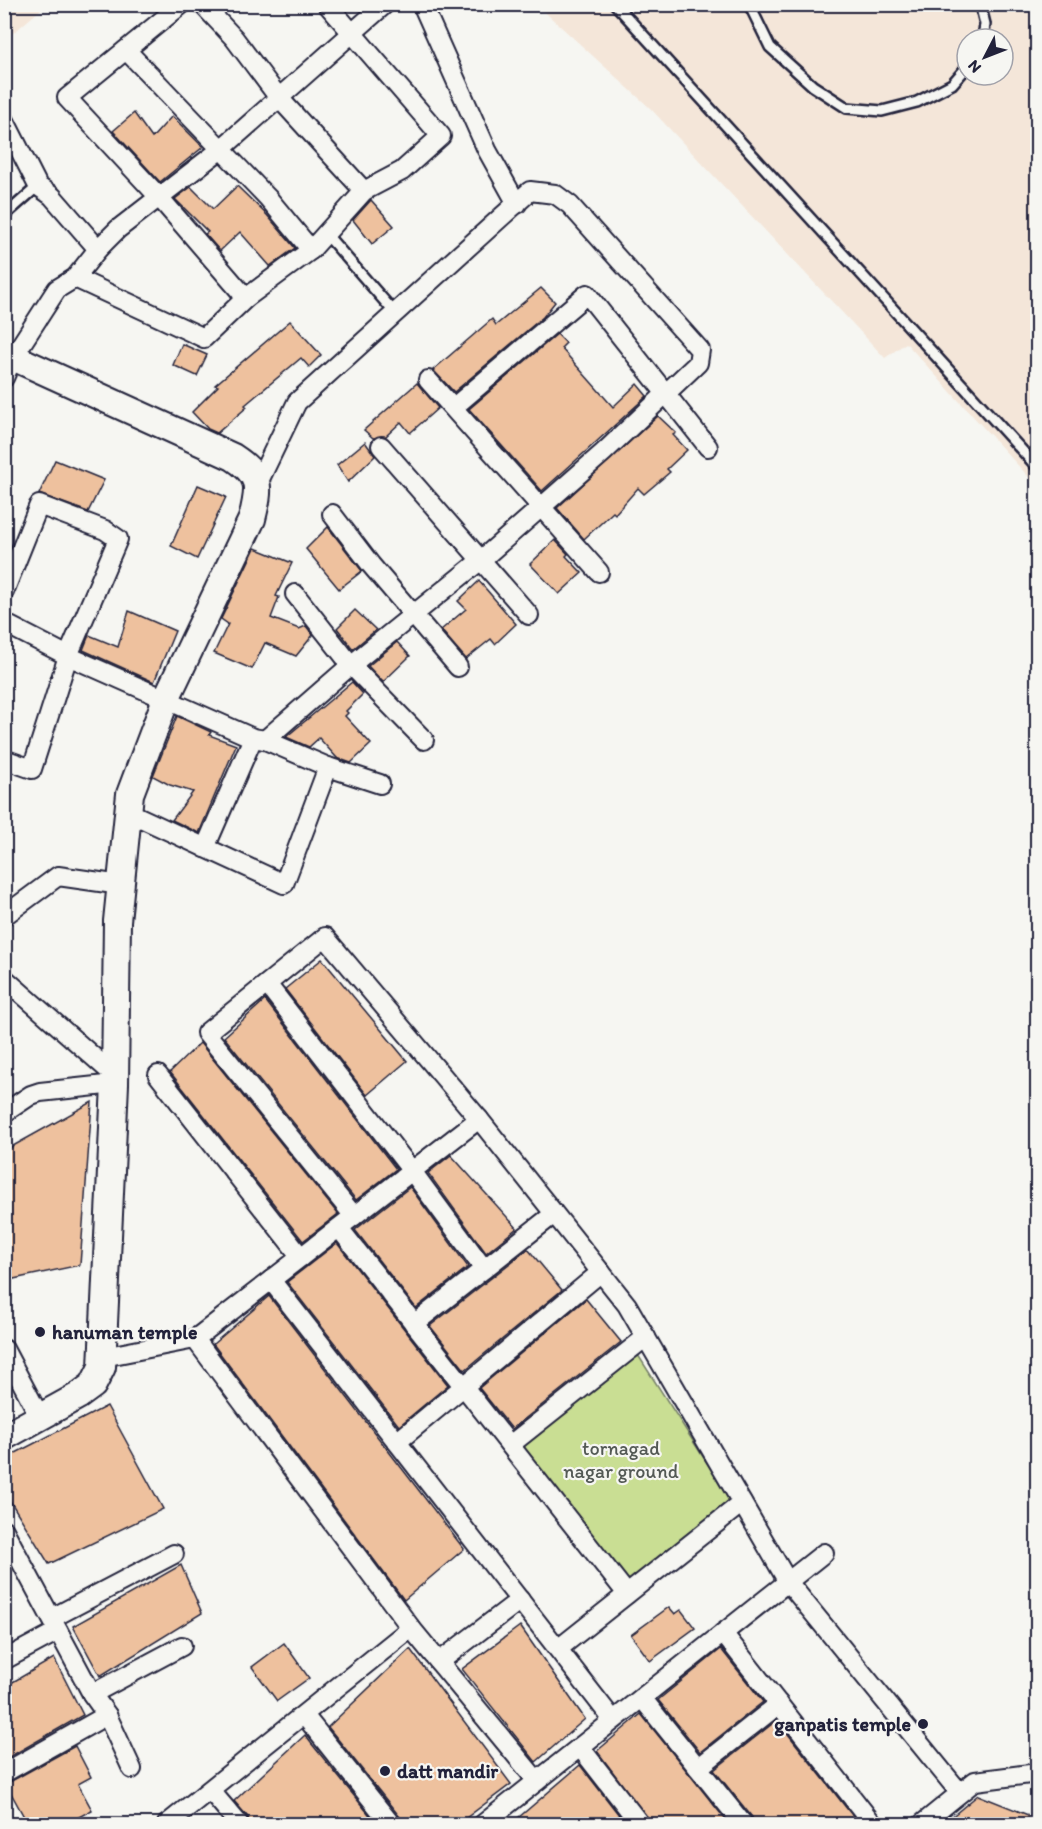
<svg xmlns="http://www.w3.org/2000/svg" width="1042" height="1829" viewBox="0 0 1042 1829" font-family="Itim,sans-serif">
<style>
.built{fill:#f4e6d9;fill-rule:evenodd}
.green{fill:#c9de93;stroke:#768067;stroke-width:1.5}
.building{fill:#eec19e;stroke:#22223b;stroke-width:1.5}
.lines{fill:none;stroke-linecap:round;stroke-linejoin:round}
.lane-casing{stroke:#22223b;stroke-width:14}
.street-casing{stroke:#22223b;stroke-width:22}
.secondary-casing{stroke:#22223b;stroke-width:30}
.lane{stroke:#f6f6f2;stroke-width:9}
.street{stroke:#f6f6f2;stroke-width:18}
.secondary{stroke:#f6f6f2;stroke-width:26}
.poi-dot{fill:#22223b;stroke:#f6f6f2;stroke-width:2}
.labels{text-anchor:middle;stroke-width:4.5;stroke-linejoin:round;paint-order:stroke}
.poi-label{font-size:20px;font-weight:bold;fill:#22223b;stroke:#f6f6f2;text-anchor:start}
.park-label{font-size:20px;fill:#545a55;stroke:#f6f6f2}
</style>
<rect width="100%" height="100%" fill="#f6f6f2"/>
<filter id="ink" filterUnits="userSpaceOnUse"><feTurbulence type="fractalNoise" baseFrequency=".0167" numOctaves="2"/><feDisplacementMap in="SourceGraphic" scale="12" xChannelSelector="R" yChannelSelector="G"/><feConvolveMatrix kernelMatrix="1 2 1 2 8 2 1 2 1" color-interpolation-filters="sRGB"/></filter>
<g filter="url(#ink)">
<!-- built -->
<g class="built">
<polygon points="5,4 46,4 46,5 5,40"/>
<path d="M537 5H1037V486L906 343 885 358 650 108ZM967 39H1003V75H967Z"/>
</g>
<!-- green -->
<polygon class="green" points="638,1355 730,1499 629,1583 520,1448"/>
<!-- building -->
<g class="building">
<polygon points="134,113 152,138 172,116 203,147 160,182 113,131"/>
<polygon points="237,186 267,215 295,248 270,266 240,232 220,251 205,234 208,232 175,199 191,187 213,209"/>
<polygon points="371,200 394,226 372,244 353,220"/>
<polygon points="541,288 555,302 543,317 454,392 433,370 492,319 496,325"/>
<polygon points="290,321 321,355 309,367 301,358 245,405 247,407 217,433 208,429 192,412 218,386 215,385"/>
<polygon points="557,334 566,343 561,348 613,407 637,384 647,396 542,491 469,409"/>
<polygon points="182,344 207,355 197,376 173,365"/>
<polygon points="417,383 438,408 410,433 401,422 386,436 373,438 364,430"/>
<polygon points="658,416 676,433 673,435 687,450 667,469 670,472 644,494 638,488 615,514 613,512 584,539 557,508"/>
<polygon points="365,442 375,456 348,482 337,465"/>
<polygon points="55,460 104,480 88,512 39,494"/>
<polygon points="198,485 226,497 197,559 171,546"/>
<polygon points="328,527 362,571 339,589 306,549"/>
<polygon points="555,540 568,554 566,556 582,573 559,594 530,564"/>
<polygon points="255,548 292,563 276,596 279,597 271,618 299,629 306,626 313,635 296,656 265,643 252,669 214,653 228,624 221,619"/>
<polygon points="479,581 516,624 495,644 491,639 466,659 441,630 466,609 458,601"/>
<polygon points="355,610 376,630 353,649 337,628"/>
<polygon points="129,611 175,631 154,682 83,650 89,635 118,647"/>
<polygon points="397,642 410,656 383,682 368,666"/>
<polygon points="352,682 363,694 346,711 348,713 345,716 371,744 351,763 337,758 319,738 309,747 286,737"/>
<polygon points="177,716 211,732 209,735 236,745 199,833 172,820 193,792 170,785 153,776"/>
<polygon points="322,959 407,1061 367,1095 285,989"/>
<polygon points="265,1000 396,1169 356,1200 224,1037"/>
<polygon points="200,1043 338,1214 303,1241 170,1072"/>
<polygon points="92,1102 80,1265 4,1281 4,1151"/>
<polygon points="451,1155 517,1228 486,1253 428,1173"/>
<polygon points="410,1187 468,1267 416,1308 355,1230"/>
<polygon points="337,1243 448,1385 399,1426 287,1282"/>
<polygon points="528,1249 562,1290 465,1370 430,1326"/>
<polygon points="269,1296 464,1549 404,1600 213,1344"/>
<polygon points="586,1299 621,1342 512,1429 479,1388"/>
<polygon points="107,1406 163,1509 49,1564 4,1491 4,1459"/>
<polygon points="181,1565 202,1613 100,1676 73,1626"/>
<polygon points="669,1607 675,1614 681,1610 695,1628 650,1661 631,1635"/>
<polygon points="520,1626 585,1719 536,1762 462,1669"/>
<polygon points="284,1643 309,1678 277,1701 252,1667"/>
<polygon points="410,1649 511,1784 458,1824 402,1824 400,1817 328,1727"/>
<polygon points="721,1649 763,1702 700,1752 658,1700"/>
<polygon points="54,1658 83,1715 4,1760 4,1687"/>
<polygon points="641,1714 690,1775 729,1824 652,1824 597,1751"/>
<polygon points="777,1720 859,1824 754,1824 752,1817 714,1770"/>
<polygon points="305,1735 311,1743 377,1824 250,1824 248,1817 234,1801"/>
<polygon points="75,1746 91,1777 78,1784 92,1810 66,1824 28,1824 6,1784"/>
<polygon points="580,1765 619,1815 608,1824 511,1824"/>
<polygon points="978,1795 1038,1819 1038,1824 943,1824"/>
</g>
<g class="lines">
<!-- lane casing -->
<g class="lane-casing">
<g id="lane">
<polyline points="615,4 1038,468"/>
<polyline points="749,4 770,47 813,86 847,108 882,111 917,102 952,84 967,67"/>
<polyline points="980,4 985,24 983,39"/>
<polyline points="4,216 38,186"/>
<polyline points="326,234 395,313"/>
</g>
</g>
<!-- street casing -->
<g class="street-casing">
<g id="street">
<polyline points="182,4 67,98 159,197 246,298"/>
<polyline points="202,4 234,38 279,98 364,191"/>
<polyline points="422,4 487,150 517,204"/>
<polyline points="126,50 268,198 311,250"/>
<polyline points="4,119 38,186 52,196 98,249"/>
<polyline points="75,278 204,338 246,298 311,250 364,191 402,171 441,136 327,4"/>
<polyline points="4,378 13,357 57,289 75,278 98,249 118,229 220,150 385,4"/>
<polyline points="428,380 599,572"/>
<polyline points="454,407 587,294 708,447"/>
<polyline points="381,446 529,615"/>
<polyline points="258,483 297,402 530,191 555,194 570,205 700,350 698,363 604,452 481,560 351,665 265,740"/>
<polyline points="332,514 371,565 458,667"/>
<polyline points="4,592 39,505 105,530 118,539 68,656 32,769 4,759"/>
<polyline points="295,594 351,665 424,740"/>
<polyline points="4,623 68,656 253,738 265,740 328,767 380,784"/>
<polyline points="128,812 284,884 328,767"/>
<polyline points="205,848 253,738"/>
<polyline points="4,916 58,876 121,885"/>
<polyline points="4,978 114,1075"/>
<polyline points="267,984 412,1171 484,1269"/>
<polyline points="158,1075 301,1257"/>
<polyline points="4,1113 31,1095 40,1092 115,1084"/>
<polyline points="479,1119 195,1339 411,1628 537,1781"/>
<polyline points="354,1216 206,1033 325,937 479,1119 627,1305 788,1582 960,1793"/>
<polyline points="339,1228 627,1594"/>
<polyline points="271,1280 613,1720"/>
<polyline points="414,1324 554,1214"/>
<polyline points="4,1349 40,1417"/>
<polyline points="103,1357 195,1339"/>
<polyline points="397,1442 601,1272"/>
<polyline points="510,1445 646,1337"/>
<polyline points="4,1530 92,1694 107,1715 132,1769"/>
<polyline points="52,1618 174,1554"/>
<polyline points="723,1633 873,1824"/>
<polyline points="558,1649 742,1503"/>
<polyline points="4,1660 58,1631"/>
<polyline points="439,1662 520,1600"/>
<polyline points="92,1694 182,1646"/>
<polyline points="642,1698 743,1824"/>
<polyline points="304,1715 391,1824"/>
<polyline points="580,1747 640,1824"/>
<polyline points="698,1768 779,1704"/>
<polyline points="4,1773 107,1715"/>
<polyline points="210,1790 239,1824"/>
<polyline points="167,1824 411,1628"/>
<polyline points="483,1824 824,1553"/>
<polyline points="922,1824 975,1781 1038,1773"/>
</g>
</g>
<!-- secondary casing -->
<g class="secondary-casing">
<path id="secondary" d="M4 353 233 457C262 476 260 487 252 519L166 699 130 794 117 921 115 1084 102 1367 93 1385 78 1396 4 1437"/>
</g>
<!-- lane -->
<use href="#lane" class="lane"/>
<!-- street -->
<use href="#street" class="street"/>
<!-- secondary -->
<use href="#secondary" class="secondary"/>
</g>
</g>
<!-- markers -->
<g class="poi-dot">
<circle cx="40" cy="1332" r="6"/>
<circle cx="923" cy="1724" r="6"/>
<circle cx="385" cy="1771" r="6"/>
</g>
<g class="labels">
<!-- poi labels -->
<g class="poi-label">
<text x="52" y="1339">hanuman temple</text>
<text x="911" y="1731" text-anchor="end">ganpatis temple</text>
<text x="397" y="1778">datt mandir</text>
</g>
<!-- park labels -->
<g class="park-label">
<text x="621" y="1455">tornagad<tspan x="621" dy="23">nagar ground</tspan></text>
</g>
</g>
<!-- margin -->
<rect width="1042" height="1829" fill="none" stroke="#f6f6f2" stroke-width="24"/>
<rect x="12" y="12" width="1018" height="1805" fill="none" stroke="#22223b" stroke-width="2" filter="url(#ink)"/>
<!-- north arrow -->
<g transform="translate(985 57) rotate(228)"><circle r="28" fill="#f6f6f2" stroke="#a1a1a9" stroke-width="1.5"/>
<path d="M0-4.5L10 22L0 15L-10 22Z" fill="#22223b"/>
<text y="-9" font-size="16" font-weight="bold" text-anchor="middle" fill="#22223b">N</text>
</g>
</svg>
